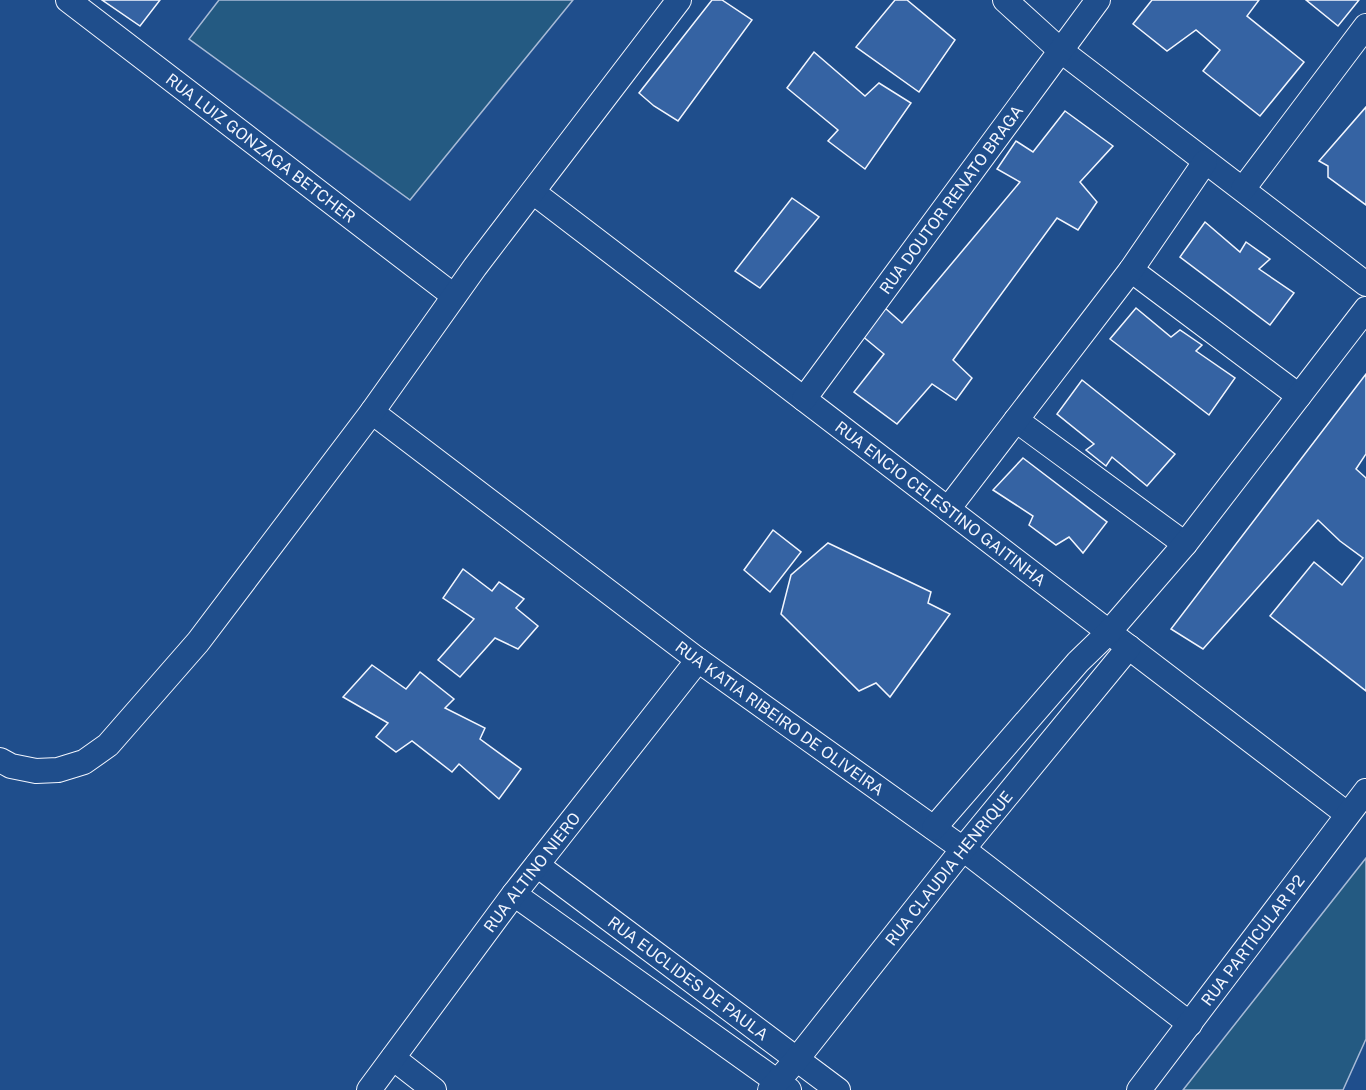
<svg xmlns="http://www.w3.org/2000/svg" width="1366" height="1090" viewBox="0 0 1366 1090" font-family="'Public Sans',sans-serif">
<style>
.green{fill:#245a82;stroke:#a8bbd7;stroke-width:1.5}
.building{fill:#3563a3;stroke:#f2f6ff;stroke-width:1.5}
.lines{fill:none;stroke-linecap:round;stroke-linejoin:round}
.minor-casing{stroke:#f2f6ff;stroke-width:26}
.minor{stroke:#1f4e8c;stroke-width:24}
.labels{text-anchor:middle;stroke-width:4.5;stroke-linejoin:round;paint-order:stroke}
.street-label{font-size:16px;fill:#f2f6ff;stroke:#1f4e8c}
</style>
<rect width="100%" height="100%" fill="#1f4e8c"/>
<!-- green -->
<g class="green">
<polygon points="219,0 573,0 410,200 189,39"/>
<polygon points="1366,858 1366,1039 1343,1090 1183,1090"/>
</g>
<!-- building -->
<g class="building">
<polygon points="102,0 160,0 140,26"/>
<polygon points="712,0 722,0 752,20 678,121 654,106 639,93"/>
<polygon points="895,0 907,0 955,40 919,92 856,47"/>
<polygon points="1152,0 1259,0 1247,16 1304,62 1260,116 1203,71 1220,50 1196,30 1167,51 1133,24"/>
<polygon points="1306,0 1359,0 1338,26"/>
<polygon points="814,52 865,96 879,83 911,103 865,169 828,141 838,130 787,88"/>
<polygon points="1366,107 1366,205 1328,177 1328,166 1319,161"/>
<polygon points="1065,111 1113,146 1080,182 1097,202 1078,230 1057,218 953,360 972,378 956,400 932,384 897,424 854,392 884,354 861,335 885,308 902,323 1020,182 997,169 1016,141 1033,152"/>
<polygon points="792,198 819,217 760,288 735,271"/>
<polygon points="1205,222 1240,252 1246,242 1270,259 1259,269 1294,293 1270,325 1180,257"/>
<polygon points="1136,308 1171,337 1180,330 1202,345 1196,351 1235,378 1209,415 1110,339"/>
<polygon points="1366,374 1366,454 1356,469 1366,478 1366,691 1270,616 1314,562 1342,585 1363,558 1340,541 1318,520 1203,649 1171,629"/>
<polygon points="1082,380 1175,454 1147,486 1112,457 1106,466 1086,450 1094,444 1057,414"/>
<polygon points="1023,458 1107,522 1083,553 1069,537 1056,545 1029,525 1033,516 993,490"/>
<polygon points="773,530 801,552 770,592 744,570"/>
<polygon points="828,543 931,592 928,603 950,614 890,697 876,683 859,691 781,614 791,575"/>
<polygon points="463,569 492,591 499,582 524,599 516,608 538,626 518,649 495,638 460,677 438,660 474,619 443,598"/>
<polygon points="372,665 406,689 420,672 454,699 445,708 485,728 480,739 521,769 499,799 459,764 452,772 412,741 396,752 376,737 388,723 343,697"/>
</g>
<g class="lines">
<!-- minor casing -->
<g class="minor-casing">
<g id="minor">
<path id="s1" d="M68 0 454 296"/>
<polyline points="1005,0 1060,50 1366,284"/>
<polyline points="1243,189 1366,26"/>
<path id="s2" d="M533 192 1347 814"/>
<polyline points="1131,270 1299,396"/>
<path id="s3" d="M804 399 1098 0"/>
<path id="s4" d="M372 412 698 660 963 849 1190 1024"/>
<polyline points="1016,420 1185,544"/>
<polyline points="948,509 1131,270 1205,162"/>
<polyline points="0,760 11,766 36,771 58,770 84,762 108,745 198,642 372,412 475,267 679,0"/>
<polyline points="934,828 1078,662 1109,632 1185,544 1366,309"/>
<path id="s5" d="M537 865 838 1090"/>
<polyline points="514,894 789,1090"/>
<polyline points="393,1058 434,1090"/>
<path id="s6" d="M369 1090 514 894 698 660"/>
<path id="s7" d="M770 1090 797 1059 963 849 1129 647"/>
<path id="s8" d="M1139 1090 1366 791"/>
</g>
</g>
<!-- minor -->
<use href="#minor" class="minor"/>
</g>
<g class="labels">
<!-- street labels -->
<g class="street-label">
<text dy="6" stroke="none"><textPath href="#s1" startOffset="243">RUA LUIZ GONZAGA BETCHER</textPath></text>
<text dy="6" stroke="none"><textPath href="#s3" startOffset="248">RUA DOUTOR RENATO BRAGA</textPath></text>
<text dy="6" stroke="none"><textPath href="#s2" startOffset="513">RUA ENCIO CELESTINO GAITINHA</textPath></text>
<text dy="6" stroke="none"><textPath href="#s4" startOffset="510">RUA KATIA RIBEIRO DE OLIVEIRA</textPath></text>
<text dy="6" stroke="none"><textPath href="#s7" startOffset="285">RUA CLAUDIA HENRIQUE</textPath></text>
<text dy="6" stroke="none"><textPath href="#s6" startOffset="272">RUA ALTINO NIERO</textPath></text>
<text dy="6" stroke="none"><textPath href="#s8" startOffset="188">RUA PARTICULAR P2</textPath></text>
<text dy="6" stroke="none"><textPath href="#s5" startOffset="189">RUA EUCLIDES DE PAULA</textPath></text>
</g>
</g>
</svg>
